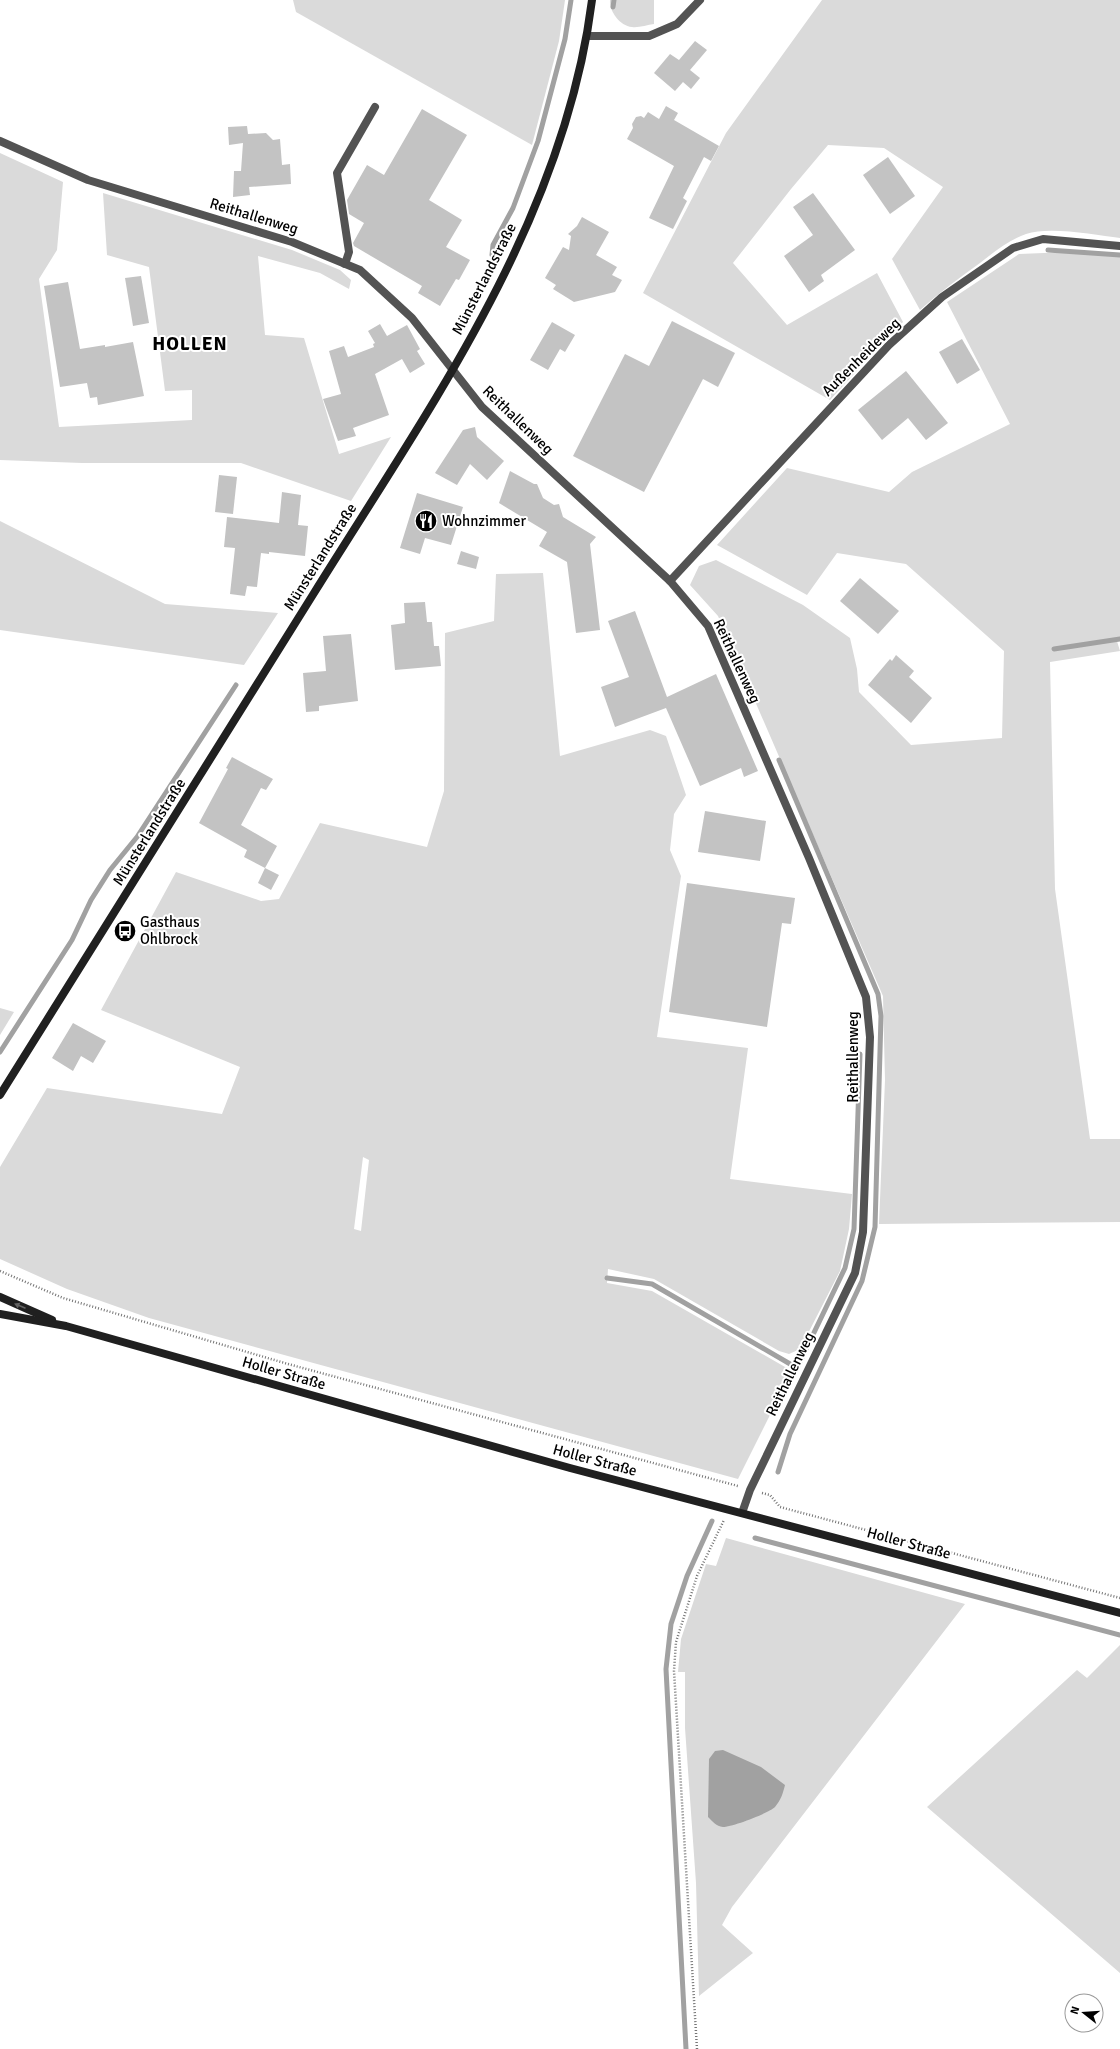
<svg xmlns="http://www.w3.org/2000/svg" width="1120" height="2049" viewBox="0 0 1120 2049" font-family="Signika,sans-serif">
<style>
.green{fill:#dadada;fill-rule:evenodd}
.water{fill:#a1a1a1}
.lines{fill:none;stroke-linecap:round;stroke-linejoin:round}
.stream{stroke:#a1a1a1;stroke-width:5}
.building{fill:#c3c3c3}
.path{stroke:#757575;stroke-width:2.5;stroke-dasharray:1 2;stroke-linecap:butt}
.lane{stroke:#535353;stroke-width:8}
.street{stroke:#535353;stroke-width:8}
.secondary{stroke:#202020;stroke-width:8}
.oneway{fill:#636363}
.labels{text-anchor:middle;stroke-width:4;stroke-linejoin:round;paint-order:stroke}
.street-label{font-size:15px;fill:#000;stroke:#fff}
.poi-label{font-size:15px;fill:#000;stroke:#fff;text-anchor:start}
.district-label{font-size:19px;font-weight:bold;letter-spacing:1px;fill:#000;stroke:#fff}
</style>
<rect width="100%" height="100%" fill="#fff"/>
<!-- green -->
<g class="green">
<polygon points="293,0 565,0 559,41 532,145 296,12"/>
<path d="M610 0H654V24C647 25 638 28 632 27 620 26 609 11 610 0Z"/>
<path d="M822 0H1120V238C1095 235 1050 226 1026 234 1009 240 994 252 980 263 959 278 939 293 920 310L892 259 943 187 884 148 828 145 791 189 733 263 787 325 877 273 903 322 886 339 830 400 643 293 726 133Z"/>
<polygon points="0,153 63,182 57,250 39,279 59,427 192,420 192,390 165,391 149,267 107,255 103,193 292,250 340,270 351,280 349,289 320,273 258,256 265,335 304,338 339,454 391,437 351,501 241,463 82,463 0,460"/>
<polygon points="1069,252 1120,257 1120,637 1116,638 1120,651 1050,662 1055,889 1090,1139 1120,1139 1120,1222 879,1224 885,1080 883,996 718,616 690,585 699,566 716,560 803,605 850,638 857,669 859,692 911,745 1002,738 1004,651 906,564 837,553 807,595 717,545 787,468 889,492 912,472 1010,424 947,302 1019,254"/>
<polygon points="0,521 165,604 278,613 244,665 0,630"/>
<path d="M543 573 560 756 650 730 666 736 686 795 674 814 670 850 681 876 657 1037 748 1048 730 1179 852 1194 849 1229 840 1271 800 1349 789 1354 779 1351 654 1279 608 1269 607 1283 652 1291 792 1371 738 1479 149 1318 67 1289 0 1259V1167L47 1088 222 1114 240 1067 101 1010 176 872 261 901 279 899 320 823 427 847 444 791 445 633 494 621 496 574ZM363 1157 369 1160 361 1231 354 1229Z"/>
<polygon points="0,1008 14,1012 0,1035"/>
<polygon points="726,1538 965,1604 732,1907 722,1925 753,1953 699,1996 696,1883 685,1728 685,1672 678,1672 681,1639 706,1564 716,1566"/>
<polygon points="1120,1645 1120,1973 927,1807 1077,1670 1087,1678"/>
</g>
<!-- water -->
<path class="water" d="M723 1750 761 1767 785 1785C783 1793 781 1800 775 1807 769 1813 732 1827 723 1827 716 1826 713 1822 708 1817L709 1759 715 1751Z"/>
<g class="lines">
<!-- stream -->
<g class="stream">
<polyline points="613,7 614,0"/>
<polyline points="1048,250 1120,255"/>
<polyline points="492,255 493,245 513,208 538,141 565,39 571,0"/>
<polyline points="1054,649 1120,639"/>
<polyline points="0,1052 72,940 91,900 110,870 137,837 236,685"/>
<polyline points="607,1278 652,1284 797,1368 845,1268 854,1229 860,1054"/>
<polyline points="778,1472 790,1434 862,1281 875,1227 881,1016 878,994 779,760"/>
<polyline points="755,1538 1120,1635"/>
<polyline points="686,2049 666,1669 671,1624 687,1576 712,1521"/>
</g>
</g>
<!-- building -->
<g class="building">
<polygon points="695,41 707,50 690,70 700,78 691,89 683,82 675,91 654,73 670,54 679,60"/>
<polygon points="666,106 678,113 674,120 719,146 711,161 704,157 683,198 687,201 673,229 649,218 674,166 627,139 633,128 632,124 636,117 641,116 644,118 648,112 659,119"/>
<polygon points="422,109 467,135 429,200 462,220 446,247 470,260 459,280 456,279 440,306 418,293 422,286 354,246 353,243 364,223 349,214 347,200 367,165 384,175"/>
<polygon points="247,126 248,134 266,133 273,140 280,139 282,165 290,164 291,184 249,187 250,195 233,197 234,171 241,171 243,143 229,145 228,127"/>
<polygon points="888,157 915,196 890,214 863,175"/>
<polygon points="813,193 855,250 821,275 824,281 809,292 784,256 813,235 793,207"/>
<polygon points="582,217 609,232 596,255 617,267 612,275 622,280 615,292 574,302 553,289 556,285 545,278 563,247 569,250 571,236 568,234 577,226"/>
<polygon points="141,276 149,323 133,326 125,278"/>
<polygon points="68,282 80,349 105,345 105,347 133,342 144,396 98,405 97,397 90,398 87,383 60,387 44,286"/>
<polygon points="672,321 735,353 718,387 703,379 644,492 573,456 625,354 649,366"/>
<polygon points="552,322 575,335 565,352 560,349 548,370 530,360"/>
<polygon points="380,324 387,336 407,325 420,349 417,351 425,364 410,373 402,359 375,374 389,415 353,428 356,436 338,441 323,399 341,394 329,351 344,346 348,357 374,347 373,344 375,343 368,331"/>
<polygon points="962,339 980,370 957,384 939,352"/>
<polygon points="906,371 948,423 926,440 908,418 882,440 858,410"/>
<polygon points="475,427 477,437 504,461 487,480 470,464 457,485 435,473 463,430"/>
<polygon points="510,471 534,484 537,484 543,498 554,505 559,504 563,517 596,537 590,544 600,630 576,633 567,562 539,546 547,532 499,503"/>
<polygon points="219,475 237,477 233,514 215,512"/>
<polygon points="282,492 301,495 298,525 308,526 305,556 269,552 269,554 261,553 257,587 247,586 245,596 230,594 235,548 224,547 227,517 279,523"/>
<polygon points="417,493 463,507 451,545 425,538 420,554 400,548"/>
<polygon points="461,551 479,557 476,569 457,564"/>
<polygon points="860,578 899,611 878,634 840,601"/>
<polygon points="425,602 427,622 432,622 434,646 439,646 441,666 395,670 391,625 405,623 404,603"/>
<polygon points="635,611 667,697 716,674 758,771 744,777 741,768 700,786 666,708 615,727 601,687 629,677 608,621"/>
<polygon points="351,634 358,701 319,706 319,711 306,712 303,673 326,671 323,636"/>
<polygon points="896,655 914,671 909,677 932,698 911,723 868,685 890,659 892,661"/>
<polygon points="232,757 273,779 266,790 261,788 241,825 277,846 265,868 244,857 247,850 199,823 228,769 226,768"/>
<polygon points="705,811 766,821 760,861 698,852"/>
<polygon points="265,868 279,875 271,890 258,883"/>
<polygon points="687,883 795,898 791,924 782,923 767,1027 669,1012"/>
<polygon points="73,1023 106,1041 93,1063 81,1056 73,1071 52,1058"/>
</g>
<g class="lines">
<!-- path -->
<g class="path">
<polyline points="0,1271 63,1298 288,1364 738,1486"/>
<polyline points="762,1493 770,1495 780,1507 1120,1598"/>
<polyline points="697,2049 674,1671 676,1642 697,1576 724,1520"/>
</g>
<!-- lane -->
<polyline class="lane" points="345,264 349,252 337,173 375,107"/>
<!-- street -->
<g class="street">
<polyline points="588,36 649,36 677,24 700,0"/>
<polyline points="0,141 88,180 292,242 360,270 412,318 482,407 670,581 708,626 809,858 866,997 870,1037 863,1232 855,1273 750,1490 742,1513"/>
<polyline points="670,581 889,345 942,297 1013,248 1043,239 1120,246"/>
</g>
<!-- secondary -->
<g class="secondary">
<path d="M0 1095C104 928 209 761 314 593 429 408 564 222 592 0"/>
<polyline points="0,1297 52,1320"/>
<polyline points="0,1314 66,1326 570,1468 1120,1613"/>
</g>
</g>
<!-- one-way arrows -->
<defs><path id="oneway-solid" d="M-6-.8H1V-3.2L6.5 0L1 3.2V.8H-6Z"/></defs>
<use class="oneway" href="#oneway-solid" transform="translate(20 1306) rotate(-157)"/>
<!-- icons -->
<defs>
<g id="restaurant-disc" transform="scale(1.15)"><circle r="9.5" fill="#000" stroke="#fff"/><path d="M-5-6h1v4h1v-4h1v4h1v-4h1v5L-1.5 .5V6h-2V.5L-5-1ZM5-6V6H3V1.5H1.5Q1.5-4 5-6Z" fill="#fff"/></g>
<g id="bus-disc" transform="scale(1.15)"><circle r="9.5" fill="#000" stroke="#fff"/><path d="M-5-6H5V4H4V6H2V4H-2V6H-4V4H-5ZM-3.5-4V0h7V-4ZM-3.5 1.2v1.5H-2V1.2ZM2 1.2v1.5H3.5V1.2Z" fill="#fff"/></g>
</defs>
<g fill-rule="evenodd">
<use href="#restaurant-disc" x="426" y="521"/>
<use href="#bus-disc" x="125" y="931"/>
</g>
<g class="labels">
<!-- street labels -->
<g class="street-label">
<text transform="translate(254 216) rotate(17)" y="5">Reithallenweg</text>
<text transform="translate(484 279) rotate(-63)" y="5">Münsterlandstraße</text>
<text transform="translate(861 357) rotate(-45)" y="5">Außenheideweg</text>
<text transform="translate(518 420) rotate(44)" y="5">Reithallenweg</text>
<text transform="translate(320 557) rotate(-58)" y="5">Münsterlandstraße</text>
<text transform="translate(737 661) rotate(65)" y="5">Reithallenweg</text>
<text transform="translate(149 832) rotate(-58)" y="5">Münsterlandstraße</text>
<text transform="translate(853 1057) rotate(-90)" y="5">Reithallenweg</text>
<text transform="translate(284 1373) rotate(16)" y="5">Holler Straße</text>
<text transform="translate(790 1374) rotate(-64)" y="5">Reithallenweg</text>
<text transform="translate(595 1460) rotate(15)" y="5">Holler Straße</text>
<text transform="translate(909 1543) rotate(15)" y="5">Holler Straße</text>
</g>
<!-- poi labels -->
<g class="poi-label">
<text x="442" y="526">Wohnzimmer</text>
<text x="140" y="927">Gasthaus<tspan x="140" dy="17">Ohlbrock</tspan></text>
</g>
<!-- district labels -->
<g class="district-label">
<text x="190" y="350">HOLLEN</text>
</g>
</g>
<!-- north arrow -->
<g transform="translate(1084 2013) rotate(287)"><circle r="19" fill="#ffffff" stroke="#999999"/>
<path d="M0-3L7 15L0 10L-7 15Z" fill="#000000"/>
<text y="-6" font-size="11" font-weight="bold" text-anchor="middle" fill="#000000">N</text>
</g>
</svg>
